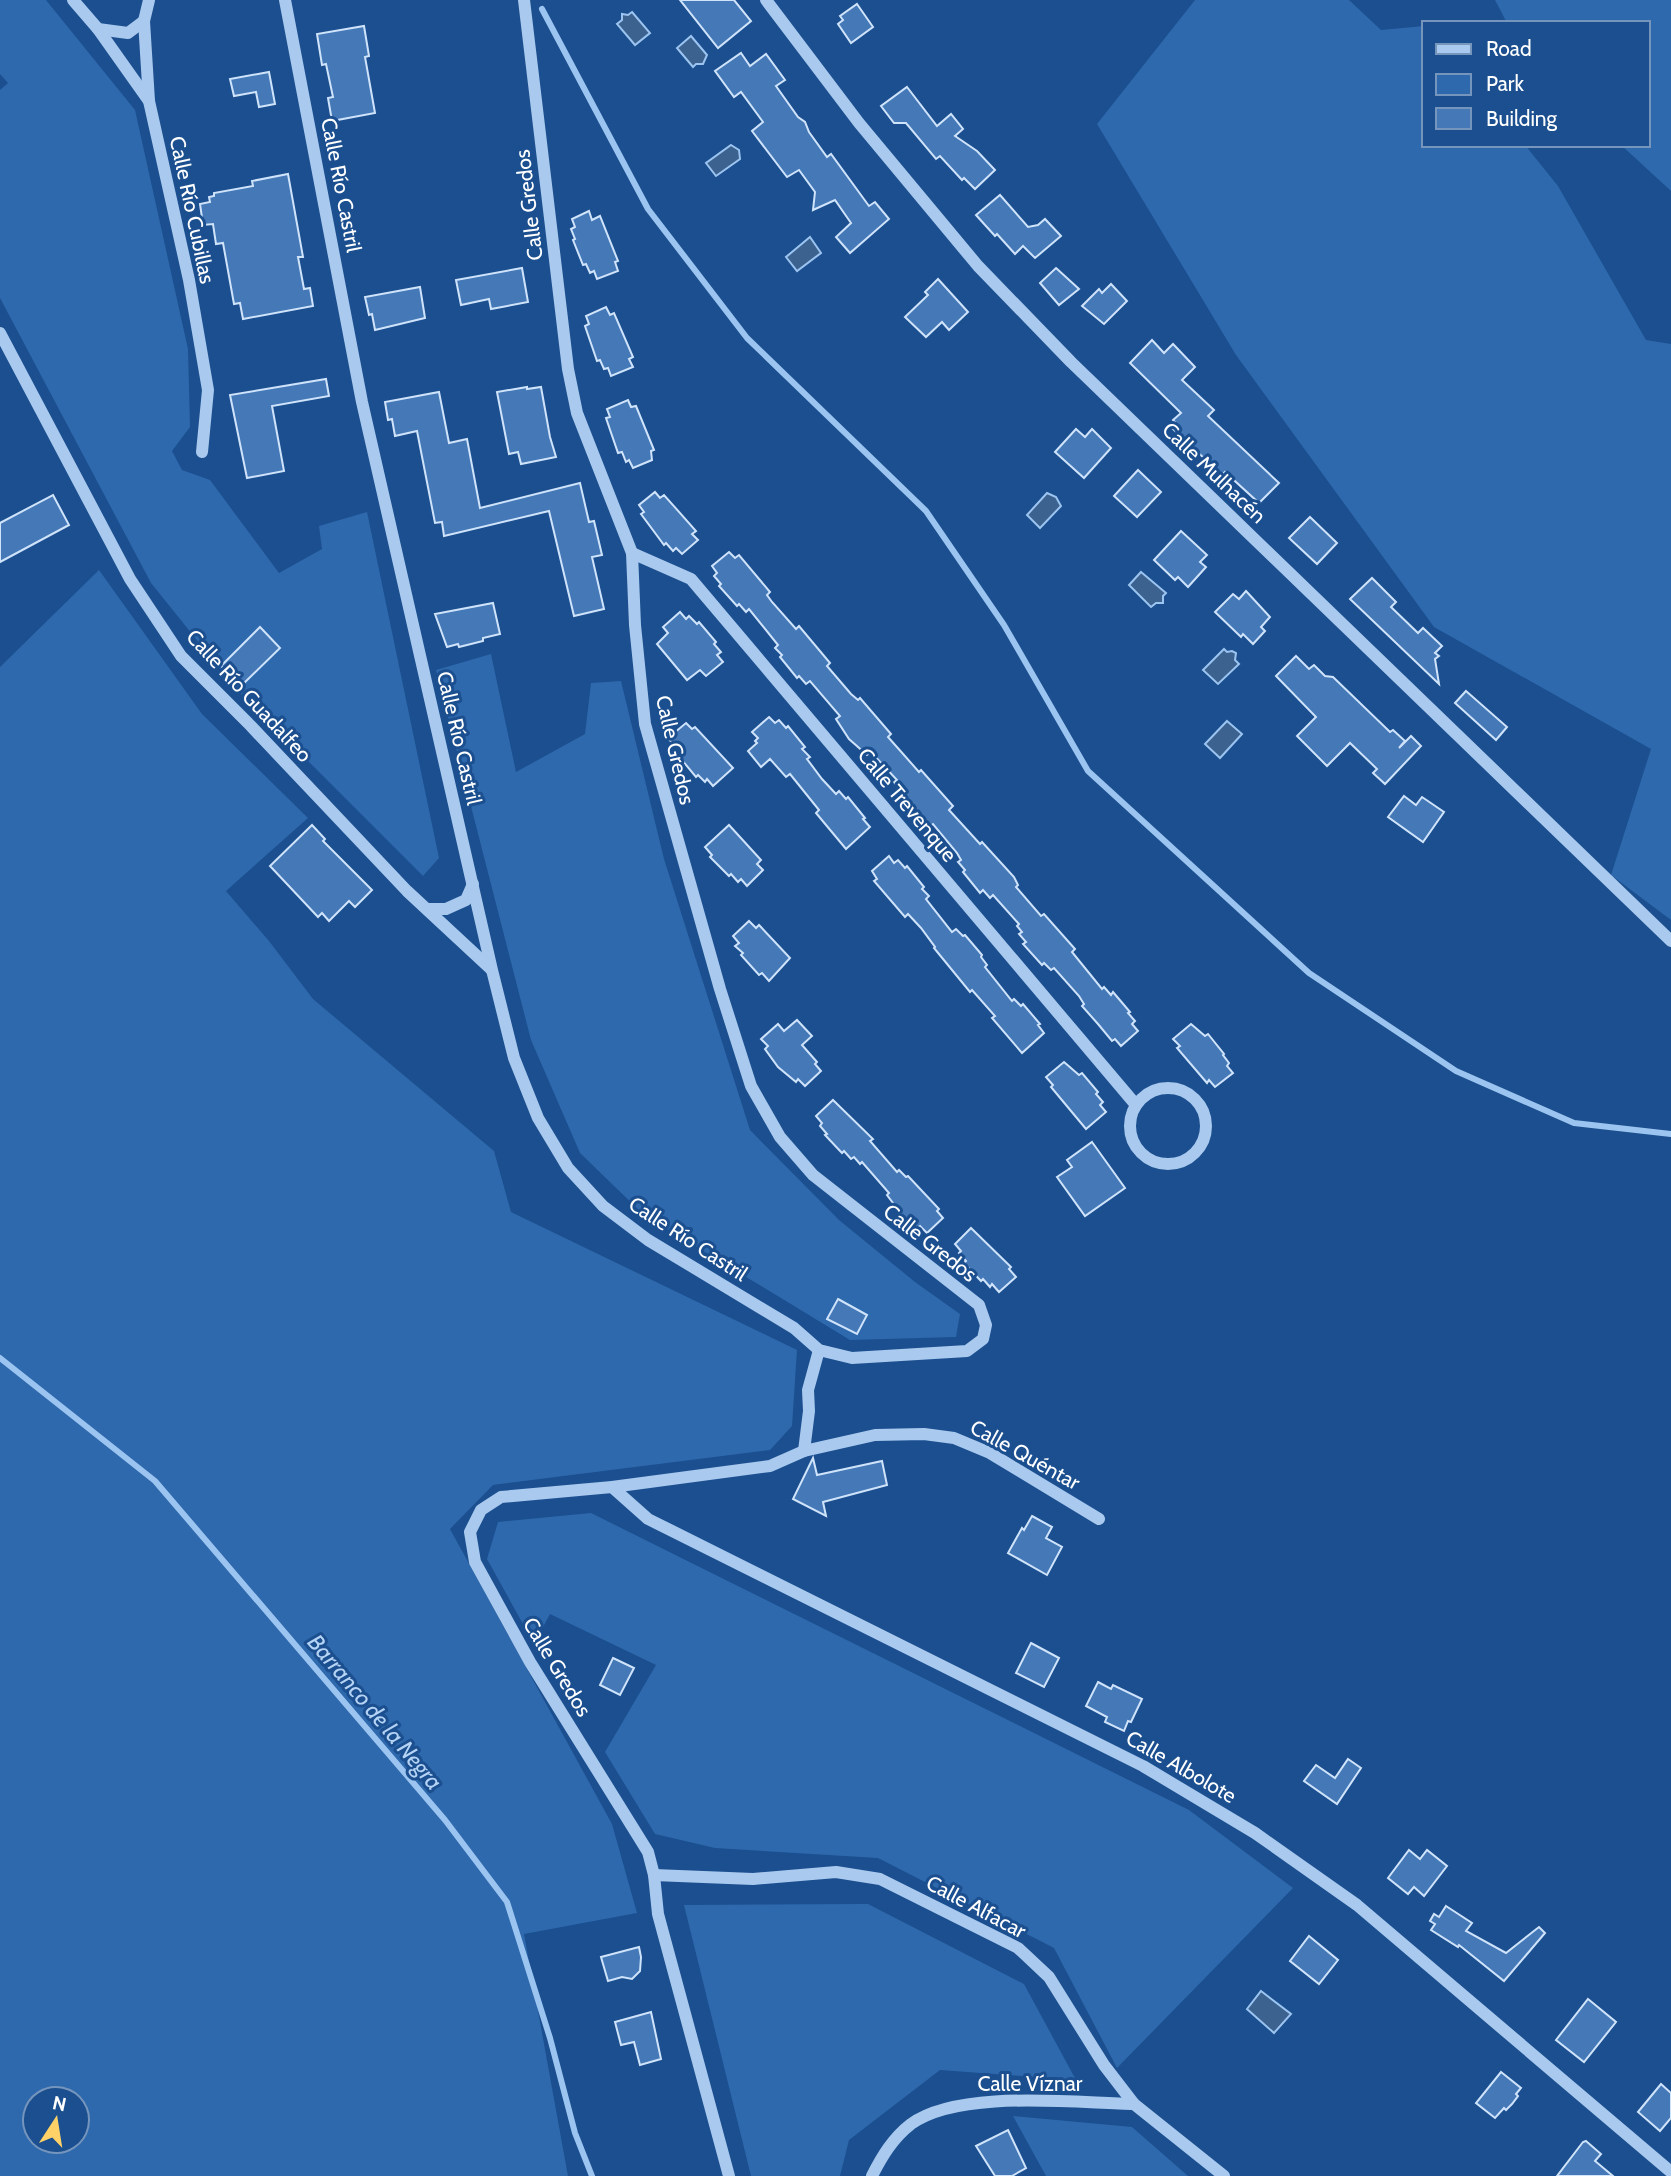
<svg xmlns="http://www.w3.org/2000/svg" width="1671" height="2176" viewBox="0 0 1671 2176" font-family="Cabin,sans-serif">
<style>
.green{fill:#2e69ad;fill-rule:evenodd}
.water{fill:#3c6290;stroke:#9cc4f0;stroke-width:2}
.lines{fill:none;stroke-linecap:round;stroke-linejoin:round}
.stream{stroke:#9cc4f0;stroke-width:6}
.building{fill:#4478b7;stroke:#cfe3fa;stroke-width:2}
.minor{stroke:#a9c9ee;stroke-width:12}
.labels{text-anchor:middle;stroke-width:6;stroke-linejoin:round;paint-order:stroke}
.street-label{font-size:21px;fill:#fff;stroke:#1b4f8f}
.water-label{font-size:23px;font-style:italic;fill:#b5d3f5;stroke:#1b4f8f}
</style>
<rect width="100%" height="100%" fill="#1b4f8f"/>
<!-- green -->
<g class="green">
<polygon points="0,0 46,0 135,110 188,349 190,427 172,451 182,470 210,480 279,573 322,549 319,526 367,512 439,858 423,876 237,690 151,583 0,298 0,90 8,83 0,74"/>
<polygon points="1195,0 1349,0 1381,30 1424,26 1424,145 1525,145 1558,186 1646,340 1671,344 1671,920 1611,875 1651,749 1434,627 1236,355 1097,124"/>
<polygon points="1495,0 1671,0 1671,191 1621,145 1648,145 1648,23 1507,23"/>
<path d="M99 570 202 714 308 818 226 891 269 941 313 999 494 1151 511 1212 797 1350 792 1426 770 1450 493 1485 450 1529 612 1824 637 1913 524 1934 568 2176H0V667ZM35 2099H77V2141H35Z"/>
<polygon points="491,654 516,772 585,734 591,683 621,681 664,859 750,1130 839,1220 915,1282 960,1314 956,1337 850,1340 644,1215 580,1153 531,1040 436,670"/>
<polygon points="591,1513 1189,1810 1293,1888 1117,2068 1054,1948 878,1858 715,1848 655,1834 605,1752 656,1665 550,1614 534,1644 487,1559 498,1522"/>
<polygon points="868,1904 1024,1984 1076,2080 940,2070 849,2140 840,2176 751,2176 684,1905"/>
<polygon points="1013,2116 1132,2127 1188,2176 1046,2176"/>
</g>
<!-- water -->
<g class="water">
<polygon points="632,12 650,33 635,45 617,24 622,20 622,14 628,15"/>
<polygon points="691,36 707,55 703,64 696,64 693,67 677,48"/>
<polygon points="731,145 739,150 740,159 716,176 706,163"/>
<polygon points="810,237 821,253 797,271 786,257"/>
<polygon points="1047,493 1056,497 1061,506 1040,528 1027,515"/>
<polygon points="1141,572 1166,593 1163,596 1163,603 1156,603 1151,607 1129,585"/>
<polygon points="1224,649 1227,652 1232,651 1236,653 1235,660 1239,664 1218,684 1203,670"/>
<polygon points="1227,721 1242,734 1220,758 1205,744"/>
<polygon points="1261,1991 1291,2014 1274,2033 1247,2009"/>
</g>
<g class="lines">
<!-- stream -->
<g class="stream">
<polyline points="542,9 648,209 747,338 926,511 1004,625 1088,771 1309,973 1456,1071 1574,1123 1671,1134"/>
<polyline points="0,1358 155,1481 445,1820 507,1902 550,2038 575,2133 592,2176"/>
</g>
</g>
<!-- building -->
<g class="building">
<polygon points="680,0 734,0 751,21 718,48"/>
<polygon points="857,4 873,27 851,43 838,24 843,20 840,16"/>
<polygon points="364,26 369,56 365,57 375,113 332,121 328,98 333,97 326,64 322,65 317,34"/>
<polygon points="741,53 750,66 766,54 785,80 776,86 798,117 805,122 809,132 827,157 831,154 869,206 875,202 889,219 850,253 836,237 851,223 835,200 813,210 815,192 799,170 787,177 752,131 763,122 741,92 734,97 715,71"/>
<polygon points="269,72 275,104 259,107 256,92 234,96 230,79"/>
<polygon points="907,87 937,126 951,114 963,129 955,136 977,151 995,170 975,189 964,178 962,180 940,156 936,159 906,123 894,123 881,106"/>
<polygon points="288,174 303,257 298,257 304,289 310,288 313,306 243,319 240,303 234,304 223,243 216,244 213,224 203,225 200,204 210,202 209,197 214,196 214,193 253,186 252,181"/>
<polygon points="1000,195 1028,227 1038,225 1045,219 1061,236 1035,258 1023,246 1015,254 997,234 995,236 976,215"/>
<polygon points="589,211 592,220 600,216 618,261 615,262 618,271 597,279 594,271 590,273 586,264 583,265 573,240 575,239 571,229 575,227 572,219"/>
<polygon points="522,268 528,302 491,309 489,299 461,305 456,280"/>
<polygon points="1056,268 1079,289 1059,305 1040,283"/>
<polygon points="938,279 968,312 949,330 942,322 926,337 905,317 928,295 925,292"/>
<polygon points="1111,284 1127,301 1104,324 1082,306 1099,289 1102,293"/>
<polygon points="420,287 425,318 375,330 372,314 369,315 365,297"/>
<polygon points="606,307 610,315 614,313 633,357 629,359 633,367 611,376 608,368 604,369 600,360 597,361 585,326 589,324 586,316"/>
<polygon points="1152,340 1164,353 1173,344 1195,367 1182,380 1214,410 1208,416 1279,483 1259,503 1225,472 1222,475 1173,429 1177,424 1173,420 1181,413 1130,363"/>
<polygon points="326,379 329,396 272,406 284,471 247,478 230,395"/>
<polygon points="527,387 527,389 541,387 550,437 556,457 521,464 518,452 509,454 497,392"/>
<polygon points="439,392 449,443 467,439 480,508 580,483 589,522 594,521 602,555 592,557 604,609 574,616 549,511 444,536 442,522 435,523 417,431 395,436 392,419 388,420 385,402"/>
<polygon points="628,400 631,407 636,406 654,450 651,451 652,460 633,468 629,460 626,462 622,452 618,453 606,418 610,417 607,409"/>
<polygon points="1076,429 1085,437 1092,429 1111,448 1084,478 1055,452"/>
<polygon points="1138,470 1161,492 1137,517 1114,496"/>
<polygon points="655,492 660,498 664,495 696,531 692,534 698,540 682,554 676,548 673,551 666,543 664,545 641,514 644,512 639,505"/>
<polygon points="53,495 69,525 0,562 0,523"/>
<polygon points="1310,517 1337,543 1317,564 1289,538"/>
<polygon points="1181,531 1207,555 1200,562 1206,567 1188,587 1178,577 1175,580 1154,560"/>
<polygon points="729,552 735,558 739,555 770,592 767,595 772,602 796,629 799,626 830,663 827,666 851,694 858,700 860,698 891,734 888,737 904,755 919,772 921,770 953,806 949,810 980,844 982,842 1014,877 1018,885 1016,887 1041,916 1044,914 1075,949 1072,952 1102,989 1104,987 1111,995 1113,992 1130,1012 1128,1013 1135,1021 1132,1024 1138,1031 1121,1046 1115,1039 1112,1041 1098,1024 1082,1006 1084,1004 1079,996 1054,968 1051,970 1044,963 1042,965 1023,944 1026,942 1019,934 1022,932 1017,926 1019,924 993,895 990,898 983,890 980,893 963,872 965,870 958,862 961,860 957,853 933,824 929,827 922,819 919,821 902,801 904,799 897,791 899,789 894,782 897,780 871,752 867,755 849,739 836,719 840,716 810,681 806,684 799,676 797,678 780,657 782,655 775,648 778,645 749,609 746,612 739,604 737,606 719,586 721,584 714,576 717,573 712,566"/>
<polygon points="1372,578 1396,602 1391,607 1418,633 1423,628 1442,646 1435,653 1439,656 1435,659 1439,684 1350,599"/>
<polygon points="1246,591 1270,617 1261,627 1265,631 1253,644 1243,634 1241,637 1215,612 1233,594 1239,599"/>
<polygon points="493,603 500,634 483,638 483,641 459,647 458,644 447,647 435,614"/>
<polygon points="680,612 686,619 689,616 697,624 699,622 716,642 714,644 721,652 717,655 723,662 706,676 700,670 687,680 657,644 668,633 663,627"/>
<polygon points="260,627 280,648 241,686 221,666"/>
<polygon points="1296,656 1309,669 1314,665 1325,676 1333,677 1390,732 1393,730 1405,741 1399,748 1411,736 1421,746 1385,784 1373,773 1377,769 1350,743 1327,766 1297,736 1316,717 1276,676"/>
<polygon points="1466,691 1507,727 1496,740 1455,703"/>
<polygon points="769,717 775,723 779,720 786,728 788,726 805,747 802,749 810,757 807,759 822,779 836,794 839,791 846,799 848,797 865,818 863,819 870,827 846,849 816,813 819,810 790,774 786,777 770,759 761,767 748,751 757,743 755,741 758,738 752,732"/>
<polygon points="686,723 692,729 695,727 733,768 713,786 707,779 705,782 698,775 696,777 672,748 674,745 668,738"/>
<polygon points="1404,796 1416,805 1422,797 1444,812 1423,842 1388,817"/>
<polygon points="312,825 325,839 323,841 372,890 355,907 349,901 329,921 322,913 318,917 270,866"/>
<polygon points="729,825 761,860 757,864 763,870 747,886 741,879 738,882 731,874 729,876 710,857 712,855 705,847"/>
<polygon points="889,856 894,863 898,860 905,868 907,866 924,887 922,889 929,896 926,899 952,932 956,929 963,936 965,935 982,955 981,957 987,965 985,967 1012,1001 1014,999 1021,1006 1023,1004 1040,1024 1038,1025 1044,1033 1022,1053 992,1018 995,1016 972,990 970,992 934,948 935,947 921,928 908,914 905,917 874,881 877,879 872,871"/>
<polygon points="749,921 756,928 759,925 790,958 769,981 762,973 759,975 741,955 743,953 735,946 739,943 733,936"/>
<polygon points="797,1020 812,1036 802,1045 817,1062 815,1064 821,1071 805,1086 798,1079 796,1082 778,1067 765,1049 768,1046 761,1039 778,1024 784,1031"/>
<polygon points="1191,1024 1205,1036 1208,1034 1224,1054 1223,1055 1229,1063 1227,1066 1233,1073 1215,1087 1209,1080 1207,1083 1177,1048 1180,1046 1173,1039"/>
<polygon points="1064,1062 1079,1075 1082,1073 1098,1092 1096,1094 1103,1102 1100,1105 1106,1112 1086,1129 1051,1087 1053,1085 1046,1077"/>
<polygon points="833,1100 873,1139 870,1141 897,1172 899,1170 906,1177 908,1176 939,1209 937,1211 943,1218 927,1233 920,1226 917,1228 911,1220 909,1222 892,1205 893,1203 887,1195 889,1193 862,1162 860,1164 854,1157 851,1159 844,1151 842,1153 825,1135 827,1134 820,1126 822,1123 816,1116"/>
<polygon points="1092,1142 1125,1188 1085,1216 1057,1177 1072,1167 1067,1160"/>
<polygon points="971,1228 1011,1267 1009,1269 1016,1277 999,1292 992,1284 990,1287 983,1279 981,1281 964,1263 966,1261 959,1253 961,1251 955,1244"/>
<polygon points="838,1299 867,1315 857,1334 827,1319"/>
<polygon points="813,1458 817,1475 882,1461 887,1485 823,1502 826,1516 793,1499"/>
<polygon points="1032,1516 1052,1527 1046,1538 1062,1547 1047,1575 1008,1553 1022,1528 1024,1530"/>
<polygon points="1031,1643 1059,1658 1044,1687 1016,1673"/>
<polygon points="613,1658 634,1668 620,1695 600,1685"/>
<polygon points="1098,1682 1111,1689 1113,1685 1142,1699 1131,1722 1128,1721 1124,1731 1105,1722 1107,1717 1086,1706"/>
<polygon points="1348,1759 1361,1768 1337,1804 1304,1781 1316,1765 1335,1778"/>
<polygon points="1409,1850 1420,1859 1427,1850 1447,1866 1424,1896 1414,1887 1408,1894 1388,1878"/>
<polygon points="1446,1906 1472,1923 1466,1931 1506,1953 1539,1927 1545,1933 1504,1981 1459,1945 1458,1947 1431,1930 1435,1924 1430,1921 1434,1914 1439,1917"/>
<polygon points="1309,1936 1338,1960 1319,1984 1290,1961"/>
<polygon points="639,1947 641,1957 640,1971 632,1979 622,1977 608,1981 601,1957"/>
<polygon points="1588,1999 1616,2022 1584,2062 1556,2040"/>
<polygon points="651,2012 661,2059 640,2065 634,2042 621,2045 615,2022"/>
<polygon points="1501,2072 1521,2088 1516,2094 1518,2096 1512,2104 1506,2110 1504,2108 1495,2118 1476,2103"/>
<polygon points="1661,2084 1671,2093 1671,2118 1660,2131 1638,2112"/>
<polygon points="1008,2130 1026,2168 1012,2176 995,2176 976,2146"/>
<polygon points="1586,2141 1601,2154 1595,2161 1613,2176 1557,2176 1583,2142"/>
</g>
<g class="lines">
<!-- minor -->
<g class="minor">
<polyline points="73,0 98,29 149,101 189,280 208,390 202,452"/>
<polyline points="285,0 362,402 492,970 514,1058 538,1118 568,1168 603,1206 648,1240 794,1328 819,1350 852,1358 967,1351 983,1339 986,1325 979,1305 813,1175 780,1137 751,1086 720,989 645,724 635,625 632,553 577,413 568,369 524,0"/>
<polyline points="766,0 859,123 978,266 1071,362 1671,941"/>
<polyline points="98,29 128,33 144,21"/>
<polyline points="149,101 144,21 149,0"/>
<polyline points="0,333 130,579 181,656 248,723 407,891 491,969"/>
<polyline points="632,553 691,579 1136,1105"/>
<polyline points="428,909 446,909 466,900 473,884"/>
<circle cx="1168" cy="1126" r="38"/>
<polyline points="804,1451 809,1411 808,1390 819,1350"/>
<polyline points="612,1487 648,1519 1143,1766 1255,1833 1357,1905 1671,2172"/>
<polyline points="654,1875 753,1879 836,1872 880,1879 1018,1948 1049,1977 1104,2065 1134,2104 1224,2176"/>
<polyline points="729,2176 658,1914 654,1875 648,1852 530,1662 475,1562 470,1532 481,1510 501,1497 612,1487 770,1466 804,1451 875,1435 924,1434 954,1438 990,1453 1099,1519"/>
<path d="M872 2176C882 2156 893 2138 911 2124 959 2089 1074 2103 1134 2104"/>
</g>
</g>
<g class="labels">
<!-- street labels -->
<g class="street-label">
<text transform="translate(341 185) rotate(79)" y="7">Calle Río Castril</text>
<text transform="translate(529 205) rotate(-97)" y="7">Calle Gredos</text>
<text transform="translate(192 210) rotate(78)" y="7">Calle Río Cubillas</text>
<text transform="translate(1214 473) rotate(44)" y="7">Calle Mulhacén</text>
<text transform="translate(249 696) rotate(47)" y="7">Calle Río Guadalfeo</text>
<text transform="translate(459 738) rotate(77)" y="7">Calle Río Castril</text>
<text transform="translate(675 750) rotate(77)" y="7">Calle Gredos</text>
<text transform="translate(907 805) rotate(50)" y="7">Calle Trevenque</text>
<text transform="translate(688 1239) rotate(33)" y="7">Calle Río Castril</text>
<text transform="translate(930 1243) rotate(38)" y="7">Calle Gredos</text>
<text transform="translate(1025 1455) rotate(29)" y="7">Calle Quéntar</text>
<text transform="translate(557 1667) rotate(59)" y="7">Calle Gredos</text>
<text transform="translate(1181 1767) rotate(30)" y="7">Calle Albolote</text>
<text transform="translate(976 1907) rotate(28)" y="7">Calle Alfacar</text>
<text x="1030" y="2091">Calle Víznar</text>
</g>
<!-- water labels -->
<g class="water-label">
<text transform="translate(375 1712) rotate(50)" y="8">Barranco de la Negra</text>
</g>
</g>
<!-- legend -->
<rect x="1422" y="21" width="228" height="126" fill="#1b4f8f" stroke="#7695bc" stroke-width="2"/>
<rect x="1436" y="44" width="35" height="10" fill="#a9c9ee" stroke="#7695bc" stroke-width="2"/>
<text x="1486" y="56" font-size="21" fill="#ffffff">Road</text>
<rect x="1436" y="74" width="35" height="21" fill="#2e69ad" stroke="#7695bc" stroke-width="2"/>
<text x="1486" y="91" font-size="21" fill="#ffffff">Park</text>
<rect x="1436" y="108" width="35" height="21" fill="#4478b7" stroke="#7695bc" stroke-width="2"/>
<text x="1486" y="126" font-size="21" fill="#ffffff">Building</text>
<!-- north arrow -->
<g transform="translate(56 2120) rotate(12)"><circle r="33" fill="#1b4f8f" stroke="#7695bc" stroke-width="2"/>
<path d="M0-5L12 26L0 18L-12 26Z" fill="#ffd166"/>
<text y="-10" font-size="19" font-weight="bold" text-anchor="middle" fill="#ffffff">N</text>
</g>
</svg>
